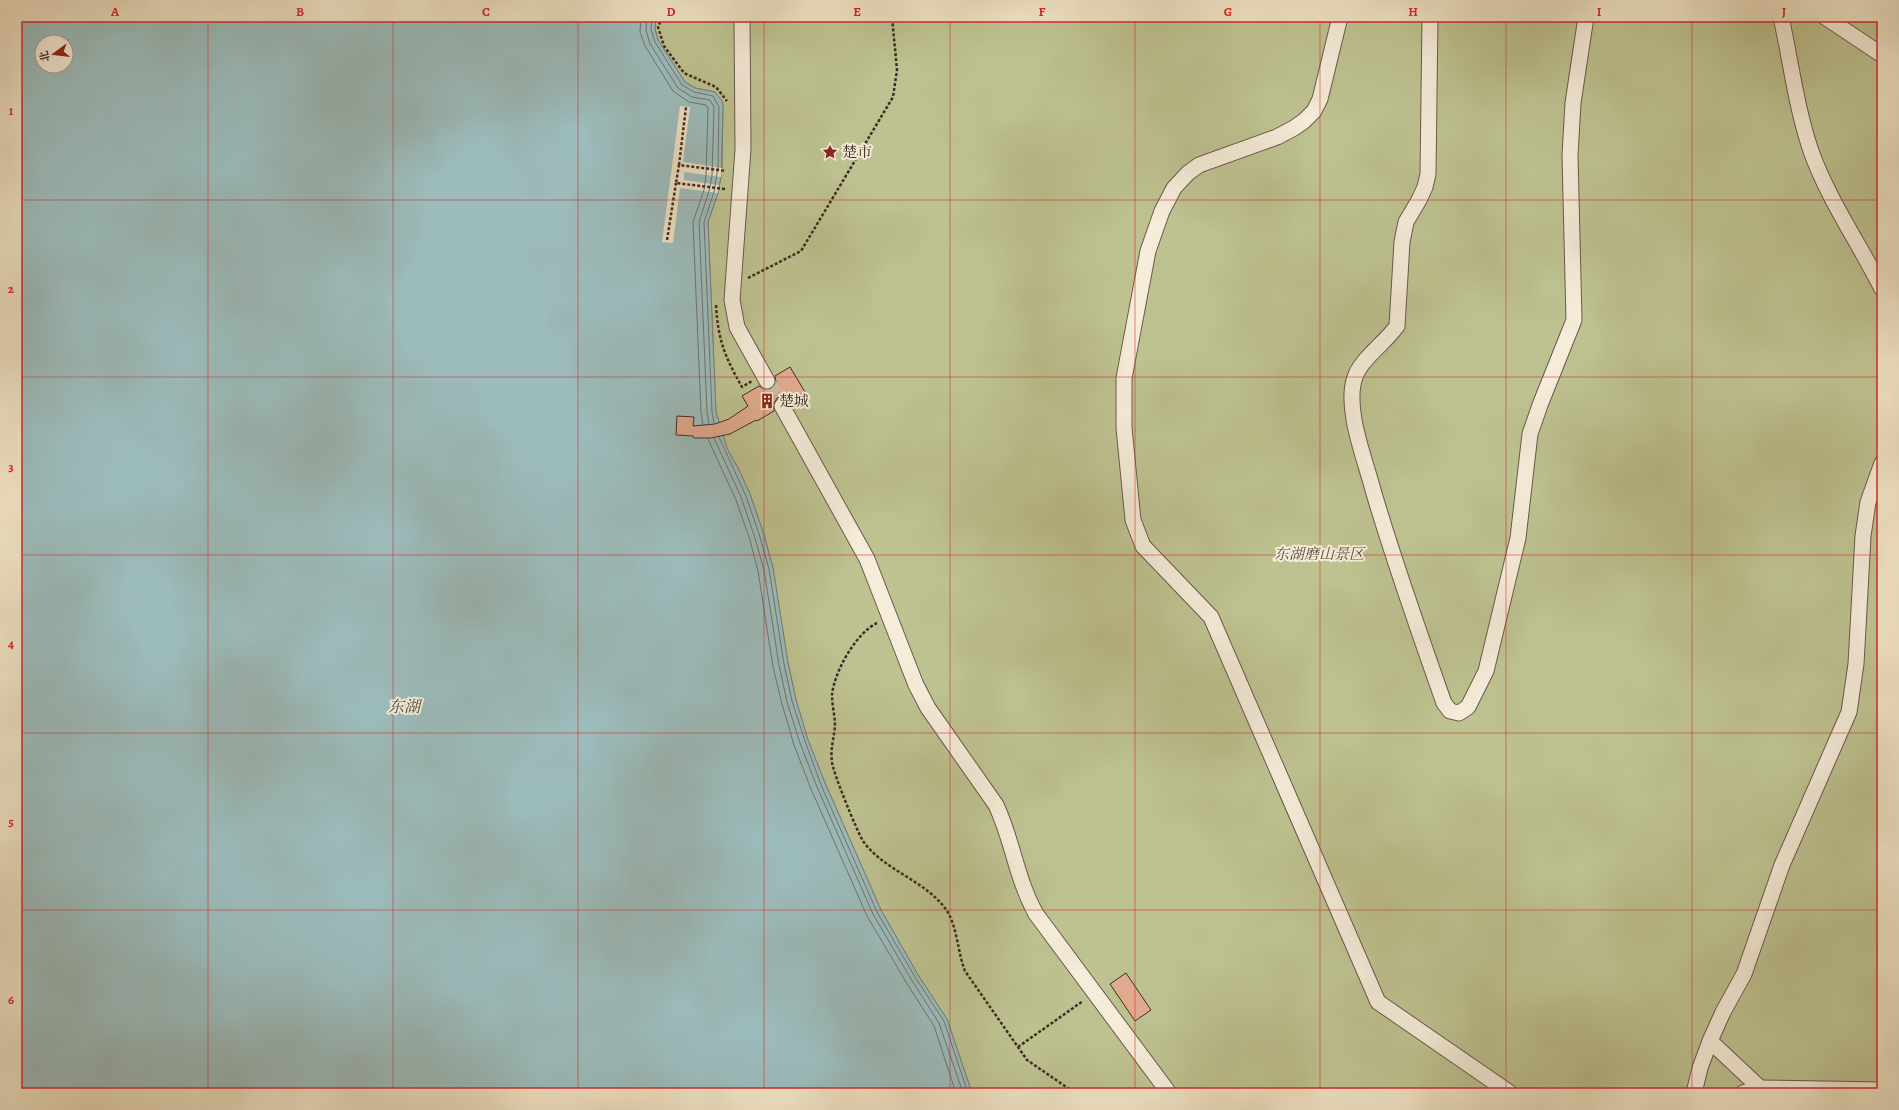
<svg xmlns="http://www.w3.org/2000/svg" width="1899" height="1110" viewBox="0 0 1899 1110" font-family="Alegreya,'Noto Serif SC',serif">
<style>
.green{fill:#bec291;stroke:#7e765a}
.water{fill:#9cbcbc;stroke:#76827f;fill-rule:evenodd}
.pier{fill:#efe2c4}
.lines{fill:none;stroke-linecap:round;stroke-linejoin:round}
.shore{stroke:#6d7470;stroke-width:1}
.building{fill:#e0ab8f;stroke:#3e2b24}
.minor-tunnel{stroke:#ccbda4;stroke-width:15;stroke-dasharray:15 8;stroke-linecap:butt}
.minor-casing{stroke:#6a594c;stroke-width:17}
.path{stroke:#3e2b24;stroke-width:2.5;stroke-dasharray:3 2;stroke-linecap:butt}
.minor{stroke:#f5ecd9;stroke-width:15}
.grid{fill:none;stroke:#d62828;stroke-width:1;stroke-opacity:0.55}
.labels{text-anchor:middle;stroke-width:4;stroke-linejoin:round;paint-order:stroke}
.poi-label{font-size:15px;fill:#3e2b24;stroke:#f5ecd9;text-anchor:start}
.park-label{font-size:15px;font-style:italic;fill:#5e513f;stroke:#f5ecd9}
.water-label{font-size:16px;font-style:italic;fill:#564f4a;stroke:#f5ecd9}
.neatline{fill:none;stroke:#d62828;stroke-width:1.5}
.grid-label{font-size:13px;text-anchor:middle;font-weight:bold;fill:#d62828}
</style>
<rect width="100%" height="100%" fill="#efe2c4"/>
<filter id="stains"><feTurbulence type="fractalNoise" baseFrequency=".005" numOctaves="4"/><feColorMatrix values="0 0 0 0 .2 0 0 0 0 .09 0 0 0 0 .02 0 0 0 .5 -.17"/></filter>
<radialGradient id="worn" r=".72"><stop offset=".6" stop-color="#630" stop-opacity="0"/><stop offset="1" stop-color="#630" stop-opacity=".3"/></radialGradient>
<!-- green -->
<polygon class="green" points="656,17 1882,17 1882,1093 972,1093 947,1019 918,975 881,910 825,783 808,740 796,700 788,663 773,568 764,535 750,494 739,470 727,448 716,412 708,222 718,193 722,168 723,106 715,92 695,88 685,82 658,40 655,29"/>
<!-- water -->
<path class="water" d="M17 17H656L655 29 658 40 685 82 695 88 715 92 722 101 723 106 721 177 718 193 708 222 716 412 727 448 739 470 750 494 764 535 773 568 788 663 796 700 808 740 825 783 881 910 918 975 947 1019 972 1093H17ZM42 42H66V66H42Z"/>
<!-- pier -->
<polygon class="pier" points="680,106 690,107 683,162 722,168 721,177 684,172 684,180 719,185 718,193 680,188 673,243 662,242"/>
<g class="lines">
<!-- shore -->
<g class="shore">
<polyline points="641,17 640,32 645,46 673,91 689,102 706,105 708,108 706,175 704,190 693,222 701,413 703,424"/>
<polyline points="647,17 646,30 650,44 678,88 692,97 710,100 714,107 712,176 709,191 699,222 707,412 709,424"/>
<polyline points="652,17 651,29 655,42 682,85 694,92 713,96 719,107 718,167 714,192 704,222 712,412 714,423"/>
<polyline points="719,437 746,496 760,537 769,569 784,664 792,701 805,741 821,785 877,912 915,977 944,1021 968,1093"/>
<polyline points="714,438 741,497 755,538 764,570 779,665 787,702 800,743 817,787 873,914 911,979 939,1023 963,1093"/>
<polyline points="708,439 736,500 750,540 758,571 773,667 782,704 794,745 811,789 867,916 906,982 934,1026 956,1093"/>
</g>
</g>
<!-- building -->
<g class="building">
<polygon points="790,367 805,392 790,401 783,397 777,398 773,405 774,411 757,421 756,420 730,434 711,438 694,438 693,436 676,435 677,416 694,417 693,426 715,424 729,419 748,406 742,396 759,386 766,390 772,389 776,382 775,376"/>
<polygon points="1126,973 1151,1010 1135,1021 1110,984"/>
</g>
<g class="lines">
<!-- minor-tunnel -->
<polyline class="minor-tunnel" points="767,381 782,406"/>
<!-- minor casing -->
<g class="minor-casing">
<g id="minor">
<polyline points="742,17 743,149 732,300 737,327 767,381"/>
<polyline points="1340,17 1320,99 1314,111 1304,121 1294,128 1277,137 1199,165 1188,173 1174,188 1162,211 1148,251 1124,378 1124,428 1133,520 1143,546 1211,617 1378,1002 1510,1093"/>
<path d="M1430 17 1428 174 1425 187 1419 200 1406 222 1402 242 1397 326C1385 343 1361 359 1355 377 1344 408 1365 459 1373 490 1394 562 1419 632 1444 703L1450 711 1459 713 1468 707 1486 671 1518 538 1530 434 1540 405 1574 320 1570 155 1573 103 1586 17"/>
<path d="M1781 17C1791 62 1796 107 1811 151 1828 199 1859 243 1882 289"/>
<polyline points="1825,17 1882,55"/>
<path d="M782 406 867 559 916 685 928 708 996 805C1013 841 1016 878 1036 914L1169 1093"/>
<polyline points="1710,1041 1760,1088"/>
<polyline points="1694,1093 1700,1068 1710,1041 1723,1012 1744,974 1782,865 1849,712 1856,664 1863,536 1868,502 1882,463"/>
<polyline points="1743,1093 1760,1088 1882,1090"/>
</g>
</g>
<!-- path -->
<g class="path">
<polyline points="662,17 658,27 664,46 684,73 716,87 727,101"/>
<polyline points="679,165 686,107"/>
<polyline points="725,189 676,183 679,165 726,171"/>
<polyline points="667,240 676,183"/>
<polyline points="748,278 801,251 893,97 897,70 892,17"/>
<path d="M716 305C718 340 725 357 742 387L752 381"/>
<path d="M877 623C856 633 834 672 832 695 832 705 835 716 835 726 834 738 830 750 832 762 833 773 857 831 863 841 884 871 926 880 947 911 957 926 958 954 965 971L1027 1060 1075 1093"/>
<polyline points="1018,1047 1083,1001"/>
</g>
<!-- minor -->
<use href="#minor" class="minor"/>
</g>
<!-- grid -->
<path class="grid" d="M208 17V1093M393 17V1093M578 17V1093M764 17V1093M950 17V1093M1135 17V1093M1320 17V1093M1506 17V1093M1692 17V1093M17 200H1882M17 377H1882M17 555H1882M17 733H1882M17 910H1882"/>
<!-- icons -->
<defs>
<g id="sight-bare" transform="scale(1.2)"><path d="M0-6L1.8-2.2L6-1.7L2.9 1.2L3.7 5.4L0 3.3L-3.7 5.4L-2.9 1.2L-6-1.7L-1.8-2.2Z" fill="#8f2418" stroke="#f5ecd9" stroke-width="2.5" paint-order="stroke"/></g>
<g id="building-bare" transform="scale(1.2)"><path d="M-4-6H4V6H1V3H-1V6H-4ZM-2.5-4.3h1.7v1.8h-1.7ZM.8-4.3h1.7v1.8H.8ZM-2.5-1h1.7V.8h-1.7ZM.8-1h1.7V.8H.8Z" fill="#8f2418" stroke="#f5ecd9" stroke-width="2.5" paint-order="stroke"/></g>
</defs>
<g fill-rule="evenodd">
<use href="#sight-bare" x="830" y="152"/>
<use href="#building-bare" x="767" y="401"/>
</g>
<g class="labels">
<!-- poi labels -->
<g class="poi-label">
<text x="842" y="157">楚市</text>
<text x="779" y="406">楚城</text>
</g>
<!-- park labels -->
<g class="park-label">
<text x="1319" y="559">东湖磨山景区</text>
</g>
<!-- water labels -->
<g class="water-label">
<text x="404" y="712">东湖</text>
</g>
</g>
<!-- margin -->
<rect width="1899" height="1110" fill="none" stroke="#efe2c4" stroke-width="44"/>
<!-- north arrow -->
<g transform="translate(54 54) rotate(255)"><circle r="19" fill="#f5ecd9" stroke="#ac9f91"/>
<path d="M0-3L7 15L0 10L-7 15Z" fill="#8f2418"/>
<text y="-6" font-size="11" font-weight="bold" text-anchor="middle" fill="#3e2b24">北</text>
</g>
<rect x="22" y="22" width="1855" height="1066" class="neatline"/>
<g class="grid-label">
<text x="115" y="16">A</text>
<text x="300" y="16">B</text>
<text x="486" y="16">C</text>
<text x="671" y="16">D</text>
<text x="857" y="16">E</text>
<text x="1042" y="16">F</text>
<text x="1228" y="16">G</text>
<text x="1413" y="16">H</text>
<text x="1599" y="16">I</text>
<text x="1784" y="16">J</text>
<text x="11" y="115">1</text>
<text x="11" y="293">2</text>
<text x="11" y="471">3</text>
<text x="11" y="648">4</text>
<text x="11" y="826">5</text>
<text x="11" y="1004">6</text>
</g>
<rect width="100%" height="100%" filter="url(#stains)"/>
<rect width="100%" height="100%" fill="url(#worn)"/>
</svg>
